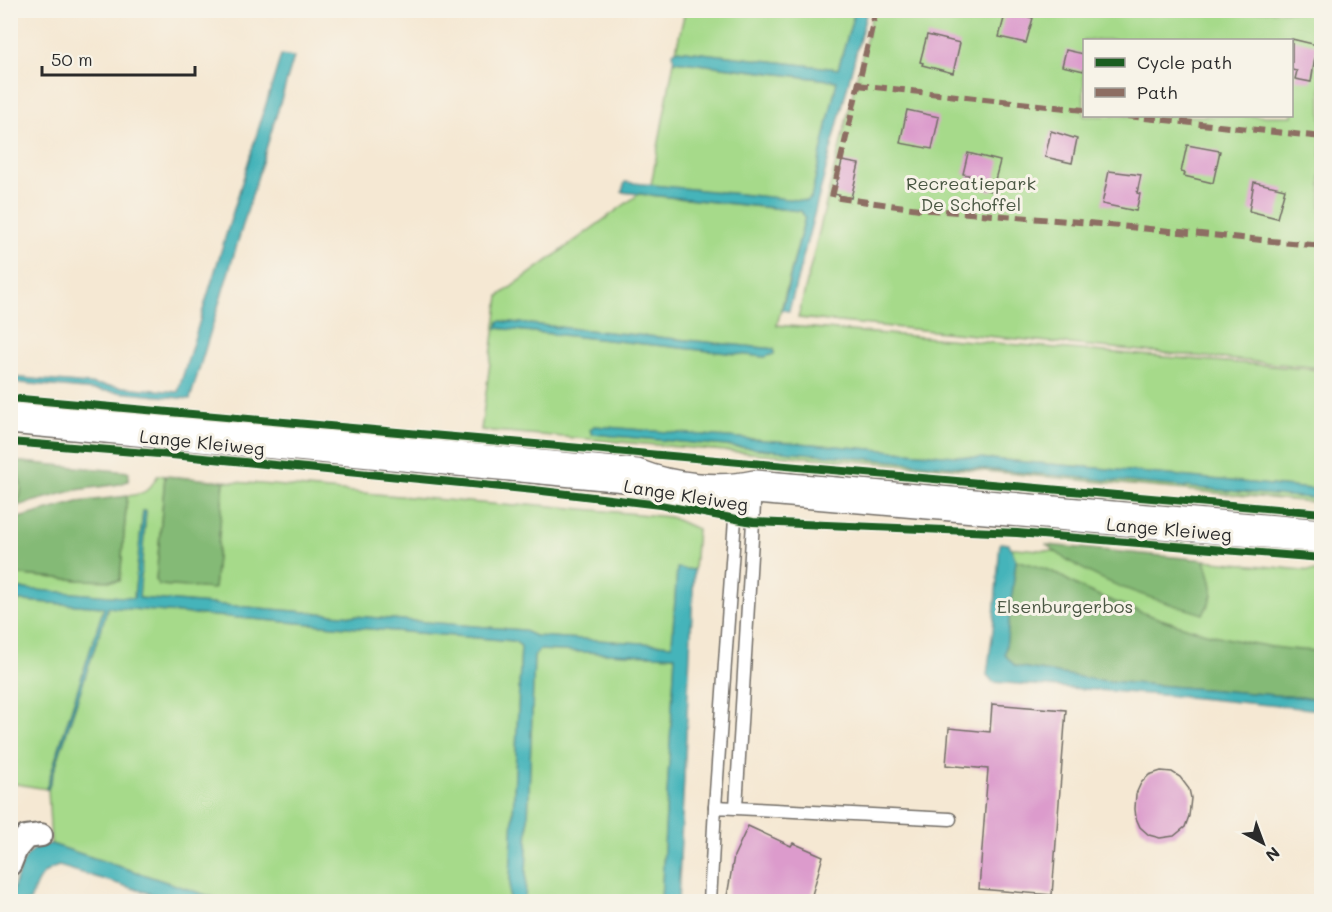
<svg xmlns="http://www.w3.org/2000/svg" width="1332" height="912" viewBox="0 0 1332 912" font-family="Mali,sans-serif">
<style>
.green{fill:#a6da8a;stroke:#68825a;stroke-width:1.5;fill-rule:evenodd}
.forest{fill:#84ba76;stroke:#587250;stroke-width:1.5}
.water{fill:#44b4ba;stroke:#387072;stroke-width:1.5}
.building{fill:#dc9bcc}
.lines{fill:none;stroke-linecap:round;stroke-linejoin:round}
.lane-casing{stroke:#726d66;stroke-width:15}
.street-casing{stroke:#726d66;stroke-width:26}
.secondary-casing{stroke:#726d66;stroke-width:36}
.lane{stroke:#fff;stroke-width:12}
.street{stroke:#fff;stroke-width:22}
.secondary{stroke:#fff;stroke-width:33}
.quiet{stroke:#8d6e63;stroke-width:6;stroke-dasharray:12 6;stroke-linecap:butt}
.cycleway-casing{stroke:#f7f3e8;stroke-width:11}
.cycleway{stroke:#1b5e20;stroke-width:8}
.labels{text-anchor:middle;stroke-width:6;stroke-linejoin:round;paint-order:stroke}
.park-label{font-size:18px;fill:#4a5743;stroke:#f7f3e8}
.street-label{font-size:18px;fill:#2b2b2b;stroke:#f7f3e8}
</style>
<rect width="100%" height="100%" fill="#f7f3e8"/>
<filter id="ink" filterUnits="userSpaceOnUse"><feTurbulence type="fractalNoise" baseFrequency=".0167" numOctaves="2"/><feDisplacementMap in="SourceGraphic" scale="12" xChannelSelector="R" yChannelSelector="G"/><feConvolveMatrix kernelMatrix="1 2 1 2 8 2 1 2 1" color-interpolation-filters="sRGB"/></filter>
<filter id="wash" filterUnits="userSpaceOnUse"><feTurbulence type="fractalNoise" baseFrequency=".008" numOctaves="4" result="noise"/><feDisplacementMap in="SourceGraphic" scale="24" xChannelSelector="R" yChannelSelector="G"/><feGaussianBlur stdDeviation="1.35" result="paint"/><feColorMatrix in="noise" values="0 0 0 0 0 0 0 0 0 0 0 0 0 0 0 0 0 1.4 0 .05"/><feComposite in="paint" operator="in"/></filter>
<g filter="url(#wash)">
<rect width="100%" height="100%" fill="#f5e8d3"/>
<!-- green -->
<g class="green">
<polygon points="685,11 855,11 838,69 676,50"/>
<path d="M873 11H1321V368L798 318ZM1084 40H1292V116H1084Z"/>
<polygon points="674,61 837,81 811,198 806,201 651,185"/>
<path d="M639 194 801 211 805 217 777 325 1321 370V490L1097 468 594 426 592 434 1321 499V503L974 470 725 451 481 430 499 296ZM500 321 774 349V353L765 357 498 328Z"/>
<path d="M10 462C22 481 25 485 17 506L11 508Z"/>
<path d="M158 475 165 476 156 580 159 585 214 588 224 481 515 506 528 504 670 517 697 529 694 570 677 569 672 645 535 636 522 630 138 598 146 511H143L134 598 11 588 10 574 80 580 120 581 127 496C145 494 149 491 158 475Z"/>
<polygon points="1004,547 1205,564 1205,560 1321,572 1321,680 1005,658"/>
<polygon points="10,600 104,607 46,789 11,783"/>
<polygon points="108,607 514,641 521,646 509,901 224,901 51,844 48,789"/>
<polygon points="539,650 675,656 661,901 525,902 534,656"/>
</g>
<!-- forest -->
<g class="forest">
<path d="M11 461 129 472 128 481 120 484 76 490 17 506C26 484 20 481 11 461Z"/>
<polygon points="165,476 224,481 214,589 159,585 156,580"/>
<polygon points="127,496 120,581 80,580 11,574 11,520 78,502"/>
<path d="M1047 545 1205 560C1212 586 1218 591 1203 614 1150 598 1090 581 1047 545Z"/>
<path d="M1016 560C1028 564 1043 567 1055 573 1068 580 1081 589 1095 594 1167 624 1244 649 1321 651V699L1097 680 1015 666 1005 655Z"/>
</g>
<!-- water -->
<g class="water">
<polygon points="855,11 867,11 789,311 782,310 805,217 801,211 622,192 625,182 806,201 811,198 837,81 674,61 673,52 676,50 838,69"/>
<polygon points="281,55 294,57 190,399 11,382 11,377 178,392"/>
<polygon points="499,321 774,349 774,354 765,357 497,328"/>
<polygon points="594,426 1097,468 1321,490 1321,499 592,434 590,430"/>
<polygon points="143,511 146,511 139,598 522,630 535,636 672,645 677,568 694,570 678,901 661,901 675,656 539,650 534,656 525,901 509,901 521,646 514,641 108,607 48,789 46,789 104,607 11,600 11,588 134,598"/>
<polygon points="1000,543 1009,544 1016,560 1005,655 1015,666 1097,680 1321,699 1321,710 1187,697 993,682 987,675 993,630"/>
<path d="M51 844 224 901H175L59 866C40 871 36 883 30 901L11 902C11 894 14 886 17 878 23 859 30 846 51 844Z"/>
</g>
<g id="blocks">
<!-- building -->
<g class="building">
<polygon points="1006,11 1033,18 1026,43 999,37"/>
<polygon points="927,35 960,43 953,73 922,65 923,63 920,62"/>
<polygon points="1292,39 1317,45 1311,82 1295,79 1297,71 1292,70"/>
<polygon points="1066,50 1084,54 1084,71 1062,66"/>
<polygon points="907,110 939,117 932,149 900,143"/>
<polygon points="1051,131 1077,139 1072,163 1045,157"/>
<polygon points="1187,145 1220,151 1213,183 1184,176 1185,173 1181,172"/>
<polygon points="968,153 1000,161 992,191 967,185 969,175 963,174"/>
<polygon points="842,161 859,164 851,198 834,194"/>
<polygon points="1109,171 1141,175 1137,193 1140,194 1136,211 1102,204"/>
<polygon points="1254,182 1285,189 1277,218 1249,211"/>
<polygon points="992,704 1066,710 1052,895 979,889 988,769 946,765 949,728 990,732"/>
<polygon points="1161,771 1172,772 1180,777 1189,789 1191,798 1189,816 1185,827 1174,836 1160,838 1149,835 1140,827 1136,818 1135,809 1136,794 1141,783 1149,775"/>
<polygon points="748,826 791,846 793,843 823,856 810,902 726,902 734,856"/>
</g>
</g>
</g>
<g filter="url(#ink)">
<use href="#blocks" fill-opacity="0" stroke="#726d66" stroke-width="1.5"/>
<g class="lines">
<!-- lane casing -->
<g class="lane-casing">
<g id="lane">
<polyline points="715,807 737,490"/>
<polyline points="736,807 755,488"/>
<polyline points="710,902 715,807 950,819"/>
</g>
</g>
<!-- street casing -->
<g class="street-casing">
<polyline id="street" points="10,864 16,849 26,837 41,835"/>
</g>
<!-- secondary casing -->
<g class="secondary-casing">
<path id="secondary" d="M10 417 636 476C672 490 718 495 755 487L1322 536"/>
</g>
<!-- lane -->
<use href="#lane" class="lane"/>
<!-- street -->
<use href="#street" class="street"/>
<!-- secondary -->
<use href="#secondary" class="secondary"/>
<!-- quiet -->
<g class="quiet">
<polyline points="876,10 832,197 919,209 1079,222 1322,246"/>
<polyline points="857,85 1084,110"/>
<polyline points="1127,116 1322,137"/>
</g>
<!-- cycleway casing -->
<g class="cycleway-casing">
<g id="cycleway">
<polyline points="10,398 1322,513"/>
<polyline points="10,442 172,455 534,490 660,505 753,522 1017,533 1322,558"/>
</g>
</g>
<!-- cycleway -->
<use href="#cycleway" class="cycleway"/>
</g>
</g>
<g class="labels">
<!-- park labels -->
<g class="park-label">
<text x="971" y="190">Recreatiepark<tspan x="971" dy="21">De Schoffel</tspan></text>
<text x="1065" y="613">Elsenburgerbos</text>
</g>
<!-- street labels -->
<g class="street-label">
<text transform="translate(202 443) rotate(6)" y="6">Lange Kleiweg</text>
<text transform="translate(686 496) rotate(9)" y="6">Lange Kleiweg</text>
<text transform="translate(1169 530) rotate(5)" y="6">Lange Kleiweg</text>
</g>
</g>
<!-- margin -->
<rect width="1332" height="912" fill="none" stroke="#f7f3e8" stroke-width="36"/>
<!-- legend -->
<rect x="1083" y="39" width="210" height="78" fill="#f7f3e8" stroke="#a5a39c" stroke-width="1.5"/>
<rect x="1095" y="58" width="30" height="9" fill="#1b5e20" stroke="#a5a39c" stroke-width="1.5"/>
<text x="1137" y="69" font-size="18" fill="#2b2b2b">Cycle path</text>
<rect x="1095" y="88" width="30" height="9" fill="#8d6e63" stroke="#a5a39c" stroke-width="1.5"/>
<text x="1137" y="99" font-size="18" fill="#2b2b2b">Path</text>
<!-- north arrow -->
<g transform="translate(1263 843) rotate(139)" stroke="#f7f3e8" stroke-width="4.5" paint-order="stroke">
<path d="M0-4.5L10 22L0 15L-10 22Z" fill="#2b2b2b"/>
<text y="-9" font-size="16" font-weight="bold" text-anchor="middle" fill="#2b2b2b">N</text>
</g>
<!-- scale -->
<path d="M42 66v9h153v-9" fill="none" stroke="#2b2b2b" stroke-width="3"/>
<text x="51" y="66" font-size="18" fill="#2b2b2b" stroke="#f7f3e8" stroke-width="4.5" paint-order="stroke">50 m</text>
</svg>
